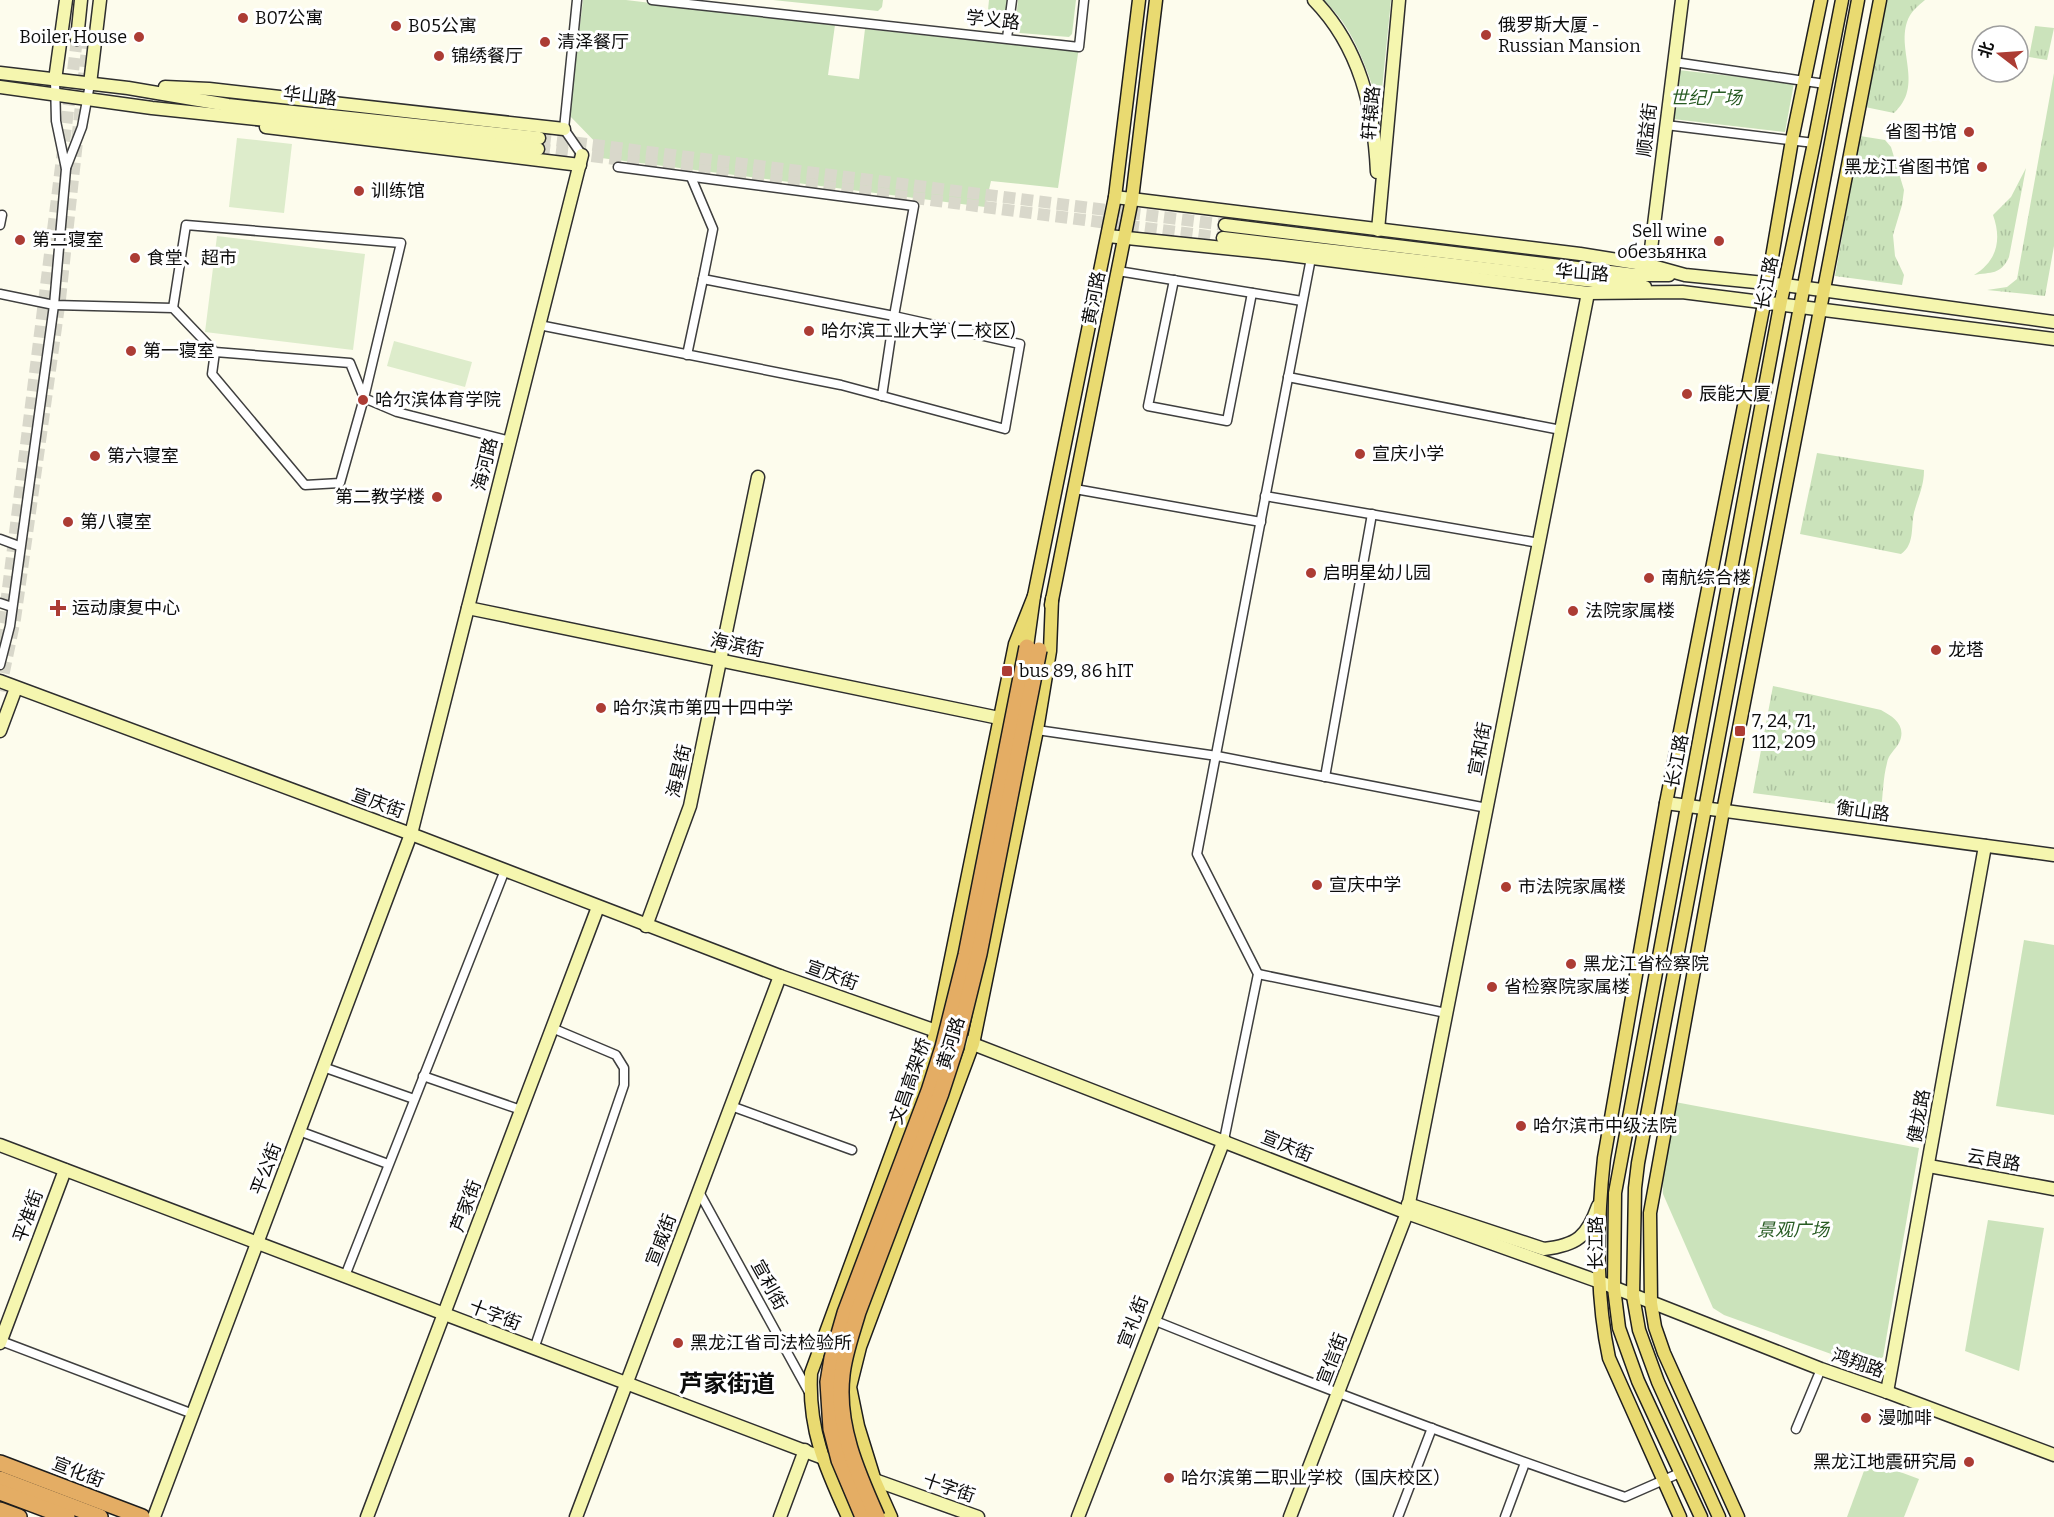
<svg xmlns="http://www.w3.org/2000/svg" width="2054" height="1517" viewBox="0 0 2054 1517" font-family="Bitter,'Noto Sans SC',serif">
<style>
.grass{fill:url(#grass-tufts)}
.park{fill:#cbe3bb}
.pitch{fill:#ddeccb}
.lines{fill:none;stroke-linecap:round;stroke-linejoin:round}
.secondary-tunnel{stroke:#d9d8cb;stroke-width:12;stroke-dasharray:12 6;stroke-linecap:butt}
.street-casing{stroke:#3f3f3f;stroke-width:11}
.secondary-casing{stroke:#2e2e2e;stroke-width:15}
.primary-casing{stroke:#1d1d1d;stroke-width:15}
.highway-casing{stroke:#1d1d1d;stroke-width:18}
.street{stroke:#fff;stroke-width:8}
.secondary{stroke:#f5f6af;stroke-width:12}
.primary{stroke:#e9da71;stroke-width:12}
.highway{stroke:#e4ad64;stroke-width:15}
.highway-bridge-casing{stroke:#1d1d1d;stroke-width:18;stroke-linecap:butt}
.highway-bridge{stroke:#e4ad64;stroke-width:15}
.poi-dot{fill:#ac3c34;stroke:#fff;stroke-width:2}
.labels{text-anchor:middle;stroke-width:6;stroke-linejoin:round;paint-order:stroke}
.poi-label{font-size:18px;fill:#0c0c0c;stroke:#fff;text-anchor:start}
.street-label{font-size:18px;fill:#0c0c0c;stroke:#fff}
.park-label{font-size:18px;font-style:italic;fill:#295c24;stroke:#fff}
.district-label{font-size:24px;font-weight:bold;fill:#0c0c0c;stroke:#fff}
</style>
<defs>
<pattern id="grass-tufts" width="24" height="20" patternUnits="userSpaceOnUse" patternTransform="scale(1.5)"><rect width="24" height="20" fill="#cbe3bb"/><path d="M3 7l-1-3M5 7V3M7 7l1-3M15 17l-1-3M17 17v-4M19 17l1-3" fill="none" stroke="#adc2a0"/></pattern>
</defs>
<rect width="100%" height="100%" fill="#fdfced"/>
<!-- grass -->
<g class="grass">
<path d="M1884 0H1925C1918 6 1910 12 1907 22 1897 52 1924 86 1894 113L1865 107Z"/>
<polygon points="2035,26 2054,28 2047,60 2029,57"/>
<polygon points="2054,73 2054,246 2045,296 1987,290 2007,287 2017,279"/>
<polygon points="1860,136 1885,140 1891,147 1904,190 1902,205 1893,235 1895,256 1904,275 1902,285 1835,276"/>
<path d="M2026 168 2009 257C2001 275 1991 272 1974 275 1997 261 2002 240 1993 215L2011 197Z"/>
<path d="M1817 453 1924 470C1924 485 1919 495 1915 509 1910 524 1916 544 1901 554L1800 534Z"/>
<path d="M1773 686 1881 710C1894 717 1907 726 1899 743 1895 750 1888 755 1887 763 1883 778 1883 795 1881 810L1753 793Z"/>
</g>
<!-- park -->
<g class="park">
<polygon points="583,0 626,0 835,25 828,75 859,79 865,29 1077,51 1079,47 1058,188 991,181 985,207 601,158 603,150 569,115"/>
<polygon points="773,0 883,0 882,7 878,11"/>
<polygon points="989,0 1009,0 1006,22 987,20"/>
<polygon points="1018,0 1076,0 1072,34 1069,37 1020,33 1015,30"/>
<path d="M1323 0H1391L1381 99H1377C1365 64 1352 25 1323 0Z"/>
<polygon points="1678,70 1794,83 1785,132 1673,119"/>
<polygon points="2024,940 2054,945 2054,1115 1996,1106"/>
<polygon points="1675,1102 1919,1148 1883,1357 1867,1367 1724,1315 1713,1308 1663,1194 1662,1178"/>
<polygon points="1988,1220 2044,1228 2019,1371 1965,1351"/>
<polygon points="1868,1460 1919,1479 1904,1517 1847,1517"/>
</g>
<!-- pitch -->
<g class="pitch">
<polygon points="237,138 292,144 284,213 229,207"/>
<polygon points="217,236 365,254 353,350 205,332"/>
<polygon points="394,341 472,362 465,387 387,366"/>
</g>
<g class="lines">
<!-- secondary-tunnel -->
<g class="secondary-tunnel">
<polyline points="539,138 1225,225"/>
<polyline points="538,149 1223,238"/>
<polyline points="0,641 4,620 77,39"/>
<polyline points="0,691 15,619 60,299 88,40"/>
</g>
<!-- street casing -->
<g class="street-casing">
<g id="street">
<polyline points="577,0 564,129 582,155"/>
<polyline points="652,0 1079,47 1084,0"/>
<polyline points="1007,38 1012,0"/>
<polyline points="1674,62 1825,84"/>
<polyline points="1666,125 1814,143"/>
<polyline points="618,167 914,206 894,316 882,396"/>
<polyline points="66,168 82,127 90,84"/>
<polyline points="691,177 713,229 703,279"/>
<polyline points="0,225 2,215"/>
<polyline points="1118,271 1302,301"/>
<polyline points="1174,280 1148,406 1227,421 1252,293"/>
<polyline points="0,294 54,305 173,308 215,352 350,363 364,398 397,412 510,441"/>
<polyline points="173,308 186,225 401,243 364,398 340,483 305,485 212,374 215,352"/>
<polyline points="539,325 841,385 1005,429 1020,344 894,316 703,279 687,355"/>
<polyline points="1288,377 1561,430"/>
<polyline points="1075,489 1261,522"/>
<polyline points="1265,496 1539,543"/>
<polyline points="0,539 19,546"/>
<polyline points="0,603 12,607"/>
<polyline points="0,665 10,626 54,305 66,169 56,121 55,80"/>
<polyline points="1037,730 1217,756 1487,808"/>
<polyline points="1325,777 1372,514"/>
<polyline points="1258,974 1446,1013"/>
<polyline points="323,1067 414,1099"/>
<polyline points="423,1076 521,1110"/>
<polyline points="731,1106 852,1150"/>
<polyline points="299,1131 388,1164"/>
<polyline points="1224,1140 1258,974 1197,854 1311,258"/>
<polyline points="699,1192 810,1394"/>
<polyline points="345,1276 505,870"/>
<path d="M1153 1320C1309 1383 1466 1443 1625 1497L1682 1472"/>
<polyline points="1,1341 193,1414"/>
<polyline points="534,1349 624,1085 624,1068 616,1055 552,1028"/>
<polyline points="1796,1429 1821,1369"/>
<polyline points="1398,1517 1432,1428"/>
<polyline points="1505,1517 1525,1463"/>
</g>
</g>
<!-- secondary casing -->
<g class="secondary-casing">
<g id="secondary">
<path d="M1314 0C1360 47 1374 109 1377 172"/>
<polyline points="77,39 81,0"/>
<polyline points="0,73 128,88 228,105 539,138"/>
<polyline points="55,80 66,0"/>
<polyline points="90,84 100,0"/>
<polyline points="0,87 152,108 538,149"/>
<polyline points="165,87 209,89 564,129"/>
<polyline points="266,127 580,165"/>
<polyline points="1115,197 1580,254 1649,265 1685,275 1785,285 2054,322"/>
<polyline points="1225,225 1635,275 1669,275"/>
<polyline points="1378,230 1399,0"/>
<polyline points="1108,236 1281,254 1588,293 1682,292 2054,339"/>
<polyline points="1223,238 1645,287"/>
<polyline points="1649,265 1682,0"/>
<polyline points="468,608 999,718"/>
<polyline points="0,681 411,834 780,976 973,1044 1407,1213 1600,1282 1821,1369 1887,1392 2054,1455"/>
<polyline points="0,731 16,688"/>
<polyline points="1666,803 2054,855"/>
<polyline points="646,926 690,806 758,477"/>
<polyline points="0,1145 831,1461"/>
<polyline points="1929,1166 2054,1189"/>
<path d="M1408 1204 1544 1249C1577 1245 1587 1237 1598 1206"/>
<polyline points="0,1343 65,1170"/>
<polyline points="1887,1392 1985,846"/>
<polyline points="869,1478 978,1517"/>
<polyline points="154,1517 411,834 582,155"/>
<polyline points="367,1517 598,907"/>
<polyline points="576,1517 780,976"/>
<polyline points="780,1517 805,1450"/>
<polyline points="1078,1517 1224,1140"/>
<polyline points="1290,1517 1407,1213 1588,293"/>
</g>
</g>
<!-- primary casing -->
<g class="primary-casing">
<g id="primary">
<polyline points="1051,605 1132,199 1156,0"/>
<polyline points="1027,647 1034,596 1115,197 1139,0"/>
<path d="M848 1517C825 1467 808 1429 811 1373L936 1032 1015 644 1034 596"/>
<polyline points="891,1517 875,1481 858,1426 850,1387 860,1347 973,1044 1037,730 1050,651 1052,599"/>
<path d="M1680 1517 1609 1358C1595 1293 1597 1223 1604 1158L1666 803 1764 304 1792 140 1821 0"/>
<polyline points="1701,1517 1638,1381 1619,1328 1614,1288 1615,1193 1780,306 1814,143 1842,0"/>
<polyline points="1719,1517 1658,1382 1639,1330 1633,1296 1635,1188 1638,1163 1858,0"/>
<polyline points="1738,1517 1664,1353 1655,1327 1651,1303 1650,1213 1723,811 1880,0"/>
</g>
</g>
<!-- highway casing -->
<g class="highway-casing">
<g id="highway">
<polyline points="0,1463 142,1517"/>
<polyline points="0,1479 100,1517"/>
<polyline points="0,1492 67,1517"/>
<polyline points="0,1510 19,1517"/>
</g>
</g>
<!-- street -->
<use href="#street" class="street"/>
<!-- secondary -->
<use href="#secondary" class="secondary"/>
<!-- primary -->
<use href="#primary" class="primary"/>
<!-- highway -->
<use href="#highway" class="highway"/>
<!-- highway-bridge casing -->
<g class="highway-bridge-casing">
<g id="highway-bridge">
<polyline points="863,1517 839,1460 831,1429 828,1382 832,1358 845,1313 929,1091 943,1047 966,955 1027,647"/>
<path d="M877 1517C857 1472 836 1425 842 1375 844 1354 852 1333 858 1312L941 1093 956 1047 979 954 1039 650"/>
</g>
</g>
<!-- highway-bridge -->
<use href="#highway-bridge" class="highway-bridge"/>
</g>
<!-- markers -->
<g class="poi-dot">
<circle cx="243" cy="18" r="6"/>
<circle cx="396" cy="26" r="6"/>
<circle cx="1486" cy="35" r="6"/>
<circle cx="139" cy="37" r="6"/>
<circle cx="545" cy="42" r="6"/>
<circle cx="439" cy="56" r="6"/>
<circle cx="1969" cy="132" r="6"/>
<circle cx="1982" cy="167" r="6"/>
<circle cx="359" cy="191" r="6"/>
<circle cx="20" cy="240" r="6"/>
<circle cx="1719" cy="241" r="6"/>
<circle cx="135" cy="258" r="6"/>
<circle cx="809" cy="331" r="6"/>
<circle cx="131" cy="351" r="6"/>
<circle cx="1687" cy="394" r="6"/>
<circle cx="363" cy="400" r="6"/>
<circle cx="1360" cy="454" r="6"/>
<circle cx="95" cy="456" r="6"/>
<circle cx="437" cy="497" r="6"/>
<circle cx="68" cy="522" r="6"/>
<circle cx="1311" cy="573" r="6"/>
<circle cx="1649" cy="578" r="6"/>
<path d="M55 599h6v6h6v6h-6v6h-6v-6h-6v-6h6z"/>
<circle cx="1573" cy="611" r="6"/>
<circle cx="1936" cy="650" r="6"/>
<rect x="1001" y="665" width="12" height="12" rx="3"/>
<circle cx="601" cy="708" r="6"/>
<rect x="1734" y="725" width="12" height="12" rx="3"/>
<circle cx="1317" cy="885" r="6"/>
<circle cx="1506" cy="887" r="6"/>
<circle cx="1571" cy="964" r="6"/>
<circle cx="1492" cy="987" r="6"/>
<circle cx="1521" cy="1126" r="6"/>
<circle cx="678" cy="1343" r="6"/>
<circle cx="1866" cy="1418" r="6"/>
<circle cx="1969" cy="1462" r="6"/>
<circle cx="1169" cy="1478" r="6"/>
</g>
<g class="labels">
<!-- poi labels -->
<g class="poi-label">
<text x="255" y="24">B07公寓</text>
<text x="1498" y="31">俄罗斯大厦 -<tspan x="1498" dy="21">Russian Mansion</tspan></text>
<text x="408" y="32">B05公寓</text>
<text x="127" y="43" text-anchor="end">Boiler House</text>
<text x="557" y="48">清泽餐厅</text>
<text x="451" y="62">锦绣餐厅</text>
<text x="1957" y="138" text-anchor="end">省图书馆</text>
<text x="1970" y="173" text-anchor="end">黑龙江省图书馆</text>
<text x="371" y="197">训练馆</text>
<text x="1707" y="237" text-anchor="end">Sell wine<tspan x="1707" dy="21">обезьянка</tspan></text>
<text x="32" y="246">第二寝室</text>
<text x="147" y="264">食堂、超市</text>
<text x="821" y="337">哈尔滨工业大学 (二校区)</text>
<text x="143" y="357">第一寝室</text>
<text x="1699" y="400">辰能大厦</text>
<text x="375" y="406">哈尔滨体育学院</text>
<text x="1372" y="460">宣庆小学</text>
<text x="107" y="462">第六寝室</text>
<text x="425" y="503" text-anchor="end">第二教学楼</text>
<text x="80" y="528">第八寝室</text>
<text x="1323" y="579">启明星幼儿园</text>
<text x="1661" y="584">南航综合楼</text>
<text x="72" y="614">运动康复中心</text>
<text x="1585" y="617">法院家属楼</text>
<text x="1948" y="656">龙塔</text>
<text x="1019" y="677">bus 89, 86 hIT</text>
<text x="613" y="714">哈尔滨市第四十四中学</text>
<text x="1752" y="727">7, 24, 71,<tspan x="1752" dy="21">112, 209</tspan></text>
<text x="1329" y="891">宣庆中学</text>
<text x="1518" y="893">市法院家属楼</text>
<text x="1583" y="970">黑龙江省检察院</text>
<text x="1504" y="993">省检察院家属楼</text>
<text x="1533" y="1132">哈尔滨市中级法院</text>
<text x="690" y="1349">黑龙江省司法检验所</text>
<text x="1878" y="1424">漫咖啡</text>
<text x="1957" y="1468" text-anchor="end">黑龙江地震研究局</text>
<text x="1181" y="1484">哈尔滨第二职业学校（国庆校区）</text>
</g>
<!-- street labels -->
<g class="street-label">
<text transform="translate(993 20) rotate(6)" y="6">学义路</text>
<text transform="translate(310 96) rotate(6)" y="6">华山路</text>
<text transform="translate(1371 113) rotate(-85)" y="6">轩辕路</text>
<text transform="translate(1647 130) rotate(-83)" y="6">顺益街</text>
<text transform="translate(1582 273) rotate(4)" y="6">华山路</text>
<text transform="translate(1767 283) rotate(-79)" y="6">长江路</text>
<text transform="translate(1094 298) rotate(-79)" y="6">黄河路</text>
<text transform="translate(485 464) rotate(-76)" y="6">海河路</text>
<text transform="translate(737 645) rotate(12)" y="6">海滨街</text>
<text transform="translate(1480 749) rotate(-79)" y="6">宣和街</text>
<text transform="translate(1677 761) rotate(-79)" y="6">长江路</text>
<text transform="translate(679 771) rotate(-77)" y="6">海星街</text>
<text transform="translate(378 803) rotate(20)" y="6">宣庆街</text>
<text transform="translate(1863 811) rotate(8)" y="6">衡山路</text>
<text transform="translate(832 975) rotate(20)" y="6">宣庆街</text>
<text transform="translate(951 1043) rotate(-73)" y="6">黄河路</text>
<text transform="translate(910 1081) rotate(-71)" y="6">文昌高架桥</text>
<text transform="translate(1919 1116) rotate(-80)" y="6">健龙路</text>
<text transform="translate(1287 1146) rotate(22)" y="6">宣庆街</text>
<text transform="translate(1994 1160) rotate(10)" y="6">云良路</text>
<text transform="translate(266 1169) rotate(-69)" y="6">平公街</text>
<text transform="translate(466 1206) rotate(-69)" y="6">芦家街</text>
<text transform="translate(28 1216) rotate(-70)" y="6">平准街</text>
<text transform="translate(661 1240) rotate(-69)" y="6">宣威街</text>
<text transform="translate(1596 1243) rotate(-90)" y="6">长江路</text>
<text transform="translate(769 1285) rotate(61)" y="6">宣利街</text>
<text transform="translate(495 1315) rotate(21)" y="6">十字街</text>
<text transform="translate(1133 1322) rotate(-69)" y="6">宣礼街</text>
<text transform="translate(1332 1359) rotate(-69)" y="6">宣信街</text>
<text transform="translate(1858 1363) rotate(19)" y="6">鸿翔路</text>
<text transform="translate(78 1472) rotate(21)" y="6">宣化街</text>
<text transform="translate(949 1488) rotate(19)" y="6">十字街</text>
</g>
<!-- park labels -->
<g class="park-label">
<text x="1706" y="104">世纪广场</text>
<text x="1793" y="1236">景观广场</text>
</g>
<!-- district labels -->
<g class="district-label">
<text x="727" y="1392">芦家街道</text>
</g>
</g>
<!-- north arrow -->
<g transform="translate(2000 54) rotate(287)"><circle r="28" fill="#ffffff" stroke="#9e9e9e" stroke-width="1.5"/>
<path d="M0-4.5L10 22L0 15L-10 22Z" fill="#ac3c34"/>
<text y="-9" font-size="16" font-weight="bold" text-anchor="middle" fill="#0c0c0c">北</text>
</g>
</svg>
